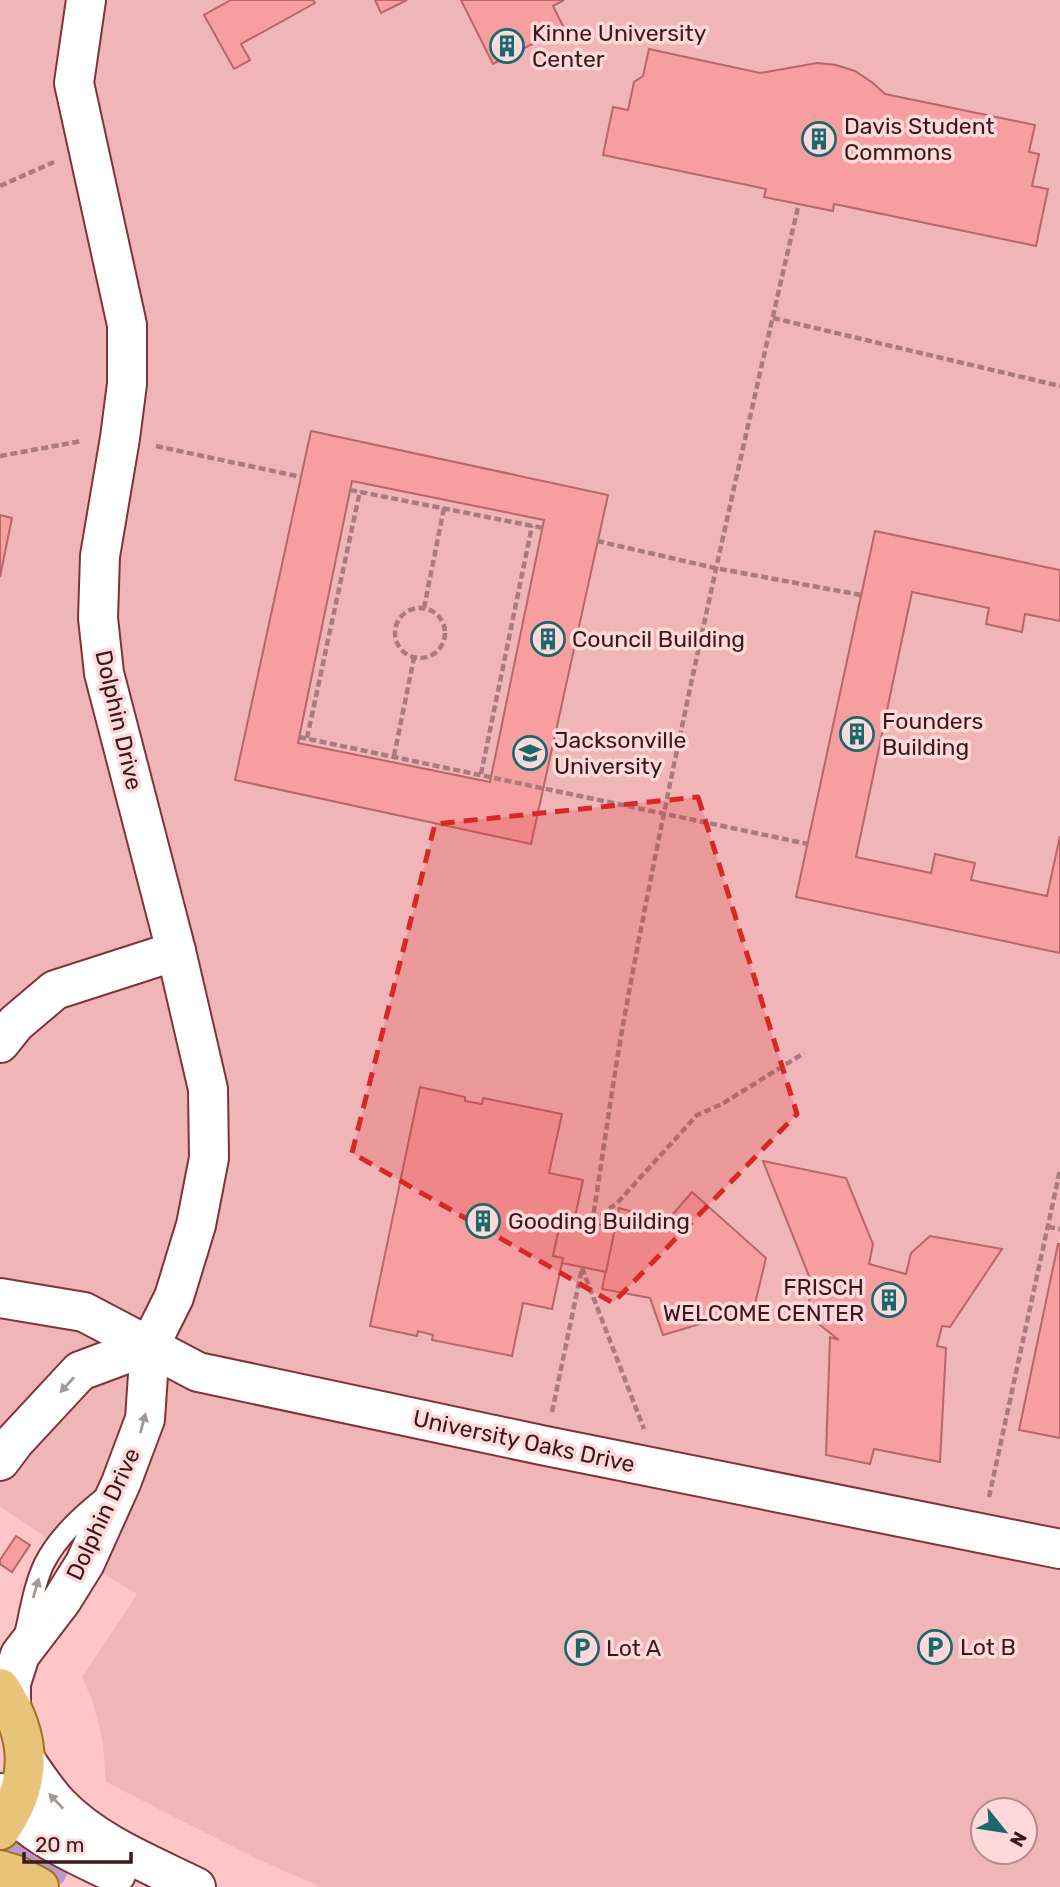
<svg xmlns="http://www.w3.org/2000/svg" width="1060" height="1887" viewBox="0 0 1060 1887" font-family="Rubik,sans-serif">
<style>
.built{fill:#f0b5b6;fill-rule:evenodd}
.green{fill:#bb98c5}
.building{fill:#f69ea0;stroke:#b8666a;stroke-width:2;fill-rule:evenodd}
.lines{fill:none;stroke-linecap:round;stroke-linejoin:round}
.lane-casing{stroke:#7f3439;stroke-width:23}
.street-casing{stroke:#7f3439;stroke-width:42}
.secondary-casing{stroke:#7f3439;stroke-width:42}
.primary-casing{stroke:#a26e20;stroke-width:42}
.path{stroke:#aa7b7d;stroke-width:4.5;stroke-dasharray:7 3.5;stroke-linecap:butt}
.lane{stroke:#fff;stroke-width:19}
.street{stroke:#fff;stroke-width:38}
.secondary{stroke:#fff;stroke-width:38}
.primary{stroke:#e8c37a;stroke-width:38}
.oneway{fill:#a79898}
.marked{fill:#d62828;fill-opacity:0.2;stroke:#d62828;stroke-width:5;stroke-dasharray:14 9;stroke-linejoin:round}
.labels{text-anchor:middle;stroke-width:7;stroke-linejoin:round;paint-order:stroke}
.poi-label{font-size:23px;fill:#3b191b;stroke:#ffd9d9;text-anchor:start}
.street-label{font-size:23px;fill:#3b191b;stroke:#ffd9d9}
</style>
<rect width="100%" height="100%" fill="#fec6c7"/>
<!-- built -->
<path class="built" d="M0 0H1060V1887H321L257 1859 106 1782 103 1743 93 1702 82 1677 137 1594 68 1553 0 1506ZM983 1810H1025V1852H983Z"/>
<!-- green -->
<polygon class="green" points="14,1839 71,1868 62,1884 4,1854 3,1852"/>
<!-- building -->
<g class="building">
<polygon points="231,0 313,0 315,3 241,44 250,60 234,69 204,15"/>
<polygon points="375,0 407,0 381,13"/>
<polygon points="461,0 564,0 553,6 564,28 493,64"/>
<polygon points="649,49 760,73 817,63 836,65 855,71 873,83 885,94 1035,125 1029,152 1039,154 1032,186 1048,189 1036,246 834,204 833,211 764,197 766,189 603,155 613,107 628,110 634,82 643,76"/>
<path d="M311 431 608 495 531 844 235 780ZM352 481 544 520 490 782 298 743Z"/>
<polygon points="0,515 12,518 0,577"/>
<polygon points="875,531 1060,570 1060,621 1025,614 1022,632 986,624 989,608 912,592 856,857 931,873 935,854 975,863 971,880 1047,896 1060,836 1060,953 796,897"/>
<polygon points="420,1087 465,1097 465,1101 482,1104 483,1098 562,1114 549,1173 583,1180 573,1226 560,1224 553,1256 563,1258 552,1309 523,1303 512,1356 432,1340 433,1335 418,1331 417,1336 370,1326"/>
<polygon points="763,1161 846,1178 873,1244 869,1264 906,1274 911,1253 930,1236 1002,1249 950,1327 942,1326 937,1346 946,1348 940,1462 874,1449 870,1464 826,1455 830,1337 839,1340 806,1314 813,1286"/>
<polygon points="692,1192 766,1258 754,1308 663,1335 650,1298 602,1289 619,1208 667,1221"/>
<polygon points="574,1219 615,1228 606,1272 562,1263 563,1258 553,1256 560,1224 573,1226"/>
<polygon points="1058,1244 1060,1244 1060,1438 1019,1430"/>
<polygon points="16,1536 30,1545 12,1572 0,1564 0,1560"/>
</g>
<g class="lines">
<!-- lane casing -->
<g class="lane-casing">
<path id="lane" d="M25 1633C30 1611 34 1585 44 1564 58 1536 83 1514 107 1495"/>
</g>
<!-- street casing -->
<g class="street-casing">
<g id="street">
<polyline points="0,1043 16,1023 55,990 176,951"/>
<polyline points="0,1298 84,1312 198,1372 546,1446 1060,1549"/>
<polyline points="0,1461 15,1441 80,1371 150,1345"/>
<polyline points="11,1708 11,1683 20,1655 62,1600 85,1563 121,1483 145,1419 150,1345 174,1297 196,1225 209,1158 208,1089 176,951 104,673 98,618 100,556 120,438 127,384 127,325 74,83 86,0"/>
</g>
</g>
<!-- secondary casing -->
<g class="secondary-casing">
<g id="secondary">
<path d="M26 1761C36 1776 46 1791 58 1804 95 1843 149 1864 196 1887"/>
<path d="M0 1793C19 1832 80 1856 116 1874"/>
</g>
</g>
<!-- primary casing -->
<g class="primary-casing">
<g id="primary">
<path d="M0 1688C32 1737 34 1781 0 1830"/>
<polyline points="0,1870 16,1875 39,1887"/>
</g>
</g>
<!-- path -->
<g class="path">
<polyline points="0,186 54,162"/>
<polyline points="773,318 1060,386"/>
<polyline points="156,446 301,477"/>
<polyline points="0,456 82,441"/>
<polyline points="350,490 543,528"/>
<polyline points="597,541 715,568 861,595"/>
<circle cx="420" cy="633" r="25"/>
<polyline points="424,608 444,508"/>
<polyline points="299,737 808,844"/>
<polyline points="307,738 360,491"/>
<polyline points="394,756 414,658"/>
<polyline points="481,774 532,526"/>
<polyline points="593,1222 619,1201 697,1115 722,1104 804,1053"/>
<path d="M592 1223C603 1155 612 1086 624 1019 674 747 736 477 798 207"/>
<polyline points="1048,1227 1060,1229"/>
<polyline points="552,1412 582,1268 644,1429"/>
<polyline points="989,1497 1060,1170"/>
</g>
<!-- lane -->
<use href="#lane" class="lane"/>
<!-- street -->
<use href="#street" class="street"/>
<!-- secondary -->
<use href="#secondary" class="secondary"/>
<!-- primary -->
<use href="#primary" class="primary"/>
</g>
<!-- one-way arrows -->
<defs><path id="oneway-solid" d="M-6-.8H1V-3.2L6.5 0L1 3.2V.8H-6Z" transform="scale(1.75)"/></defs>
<g class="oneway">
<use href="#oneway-solid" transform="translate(67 1385) rotate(133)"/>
<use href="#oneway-solid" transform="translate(143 1423) rotate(-75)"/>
<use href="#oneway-solid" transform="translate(36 1588) rotate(-74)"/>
<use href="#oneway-solid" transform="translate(56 1801) rotate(-133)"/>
</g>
<!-- marked area -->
<path class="marked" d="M698 797 797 1114 613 1303 352 1153 435 824Z"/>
<!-- icons -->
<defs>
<g id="building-ring" transform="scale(1.75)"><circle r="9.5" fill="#ffd9d9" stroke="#1a686b" stroke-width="1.5"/><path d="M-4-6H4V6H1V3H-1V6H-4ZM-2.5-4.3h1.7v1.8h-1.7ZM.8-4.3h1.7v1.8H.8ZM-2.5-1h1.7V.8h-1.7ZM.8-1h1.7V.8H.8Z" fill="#1a686b"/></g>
<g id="university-ring" transform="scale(1.75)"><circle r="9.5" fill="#ffd9d9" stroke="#1a686b" stroke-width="1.5"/><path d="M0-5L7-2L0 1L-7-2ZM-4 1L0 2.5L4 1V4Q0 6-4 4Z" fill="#1a686b"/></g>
<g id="parking-ring" transform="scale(1.75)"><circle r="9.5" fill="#ffd9d9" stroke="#1a686b" stroke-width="1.5"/><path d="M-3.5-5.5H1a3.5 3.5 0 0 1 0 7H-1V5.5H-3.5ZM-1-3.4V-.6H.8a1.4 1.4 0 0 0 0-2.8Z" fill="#1a686b"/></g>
</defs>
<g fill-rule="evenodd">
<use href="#building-ring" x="507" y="46"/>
<use href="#building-ring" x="819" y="139"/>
<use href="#building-ring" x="548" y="639"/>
<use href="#building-ring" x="857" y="734"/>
<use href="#university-ring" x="530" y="753"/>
<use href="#building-ring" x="483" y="1221"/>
<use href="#building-ring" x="889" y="1300"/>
<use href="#parking-ring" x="935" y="1647"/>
<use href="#parking-ring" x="582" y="1648"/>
</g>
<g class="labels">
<!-- poi labels -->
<g class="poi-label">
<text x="532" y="41">Kinne University<tspan x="532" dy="26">Center</tspan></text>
<text x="844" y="134">Davis Student<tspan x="844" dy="26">Commons</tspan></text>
<text x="572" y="647">Council Building</text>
<text x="882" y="729">Founders<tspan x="882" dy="26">Building</tspan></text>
<text x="554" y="748">Jacksonville<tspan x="554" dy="26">University</tspan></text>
<text x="508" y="1229">Gooding Building</text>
<text x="864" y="1295" text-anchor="end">FRISCH<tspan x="864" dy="26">WELCOME CENTER</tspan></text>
<text x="960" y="1655">Lot B</text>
<text x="606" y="1656">Lot A</text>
</g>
<!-- street labels -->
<g class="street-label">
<text transform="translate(119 720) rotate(77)" y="8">Dolphin Drive</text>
<text transform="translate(524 1441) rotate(12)" y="8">University Oaks Drive</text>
<text transform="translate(103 1514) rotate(-65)" y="8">Dolphin Drive</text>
</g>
</g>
<!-- north arrow -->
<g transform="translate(1004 1831) rotate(120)"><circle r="33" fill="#ffd9d9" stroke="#b18c8d" stroke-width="2"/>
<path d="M0-5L12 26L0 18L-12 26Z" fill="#1a686b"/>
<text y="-10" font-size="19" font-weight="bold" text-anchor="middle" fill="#3b191b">N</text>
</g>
<!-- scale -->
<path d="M24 1852v10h107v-10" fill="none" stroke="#3b191b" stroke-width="3.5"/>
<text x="35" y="1852" font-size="21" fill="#3b191b" stroke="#ffd9d9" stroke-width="5" paint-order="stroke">20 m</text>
</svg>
